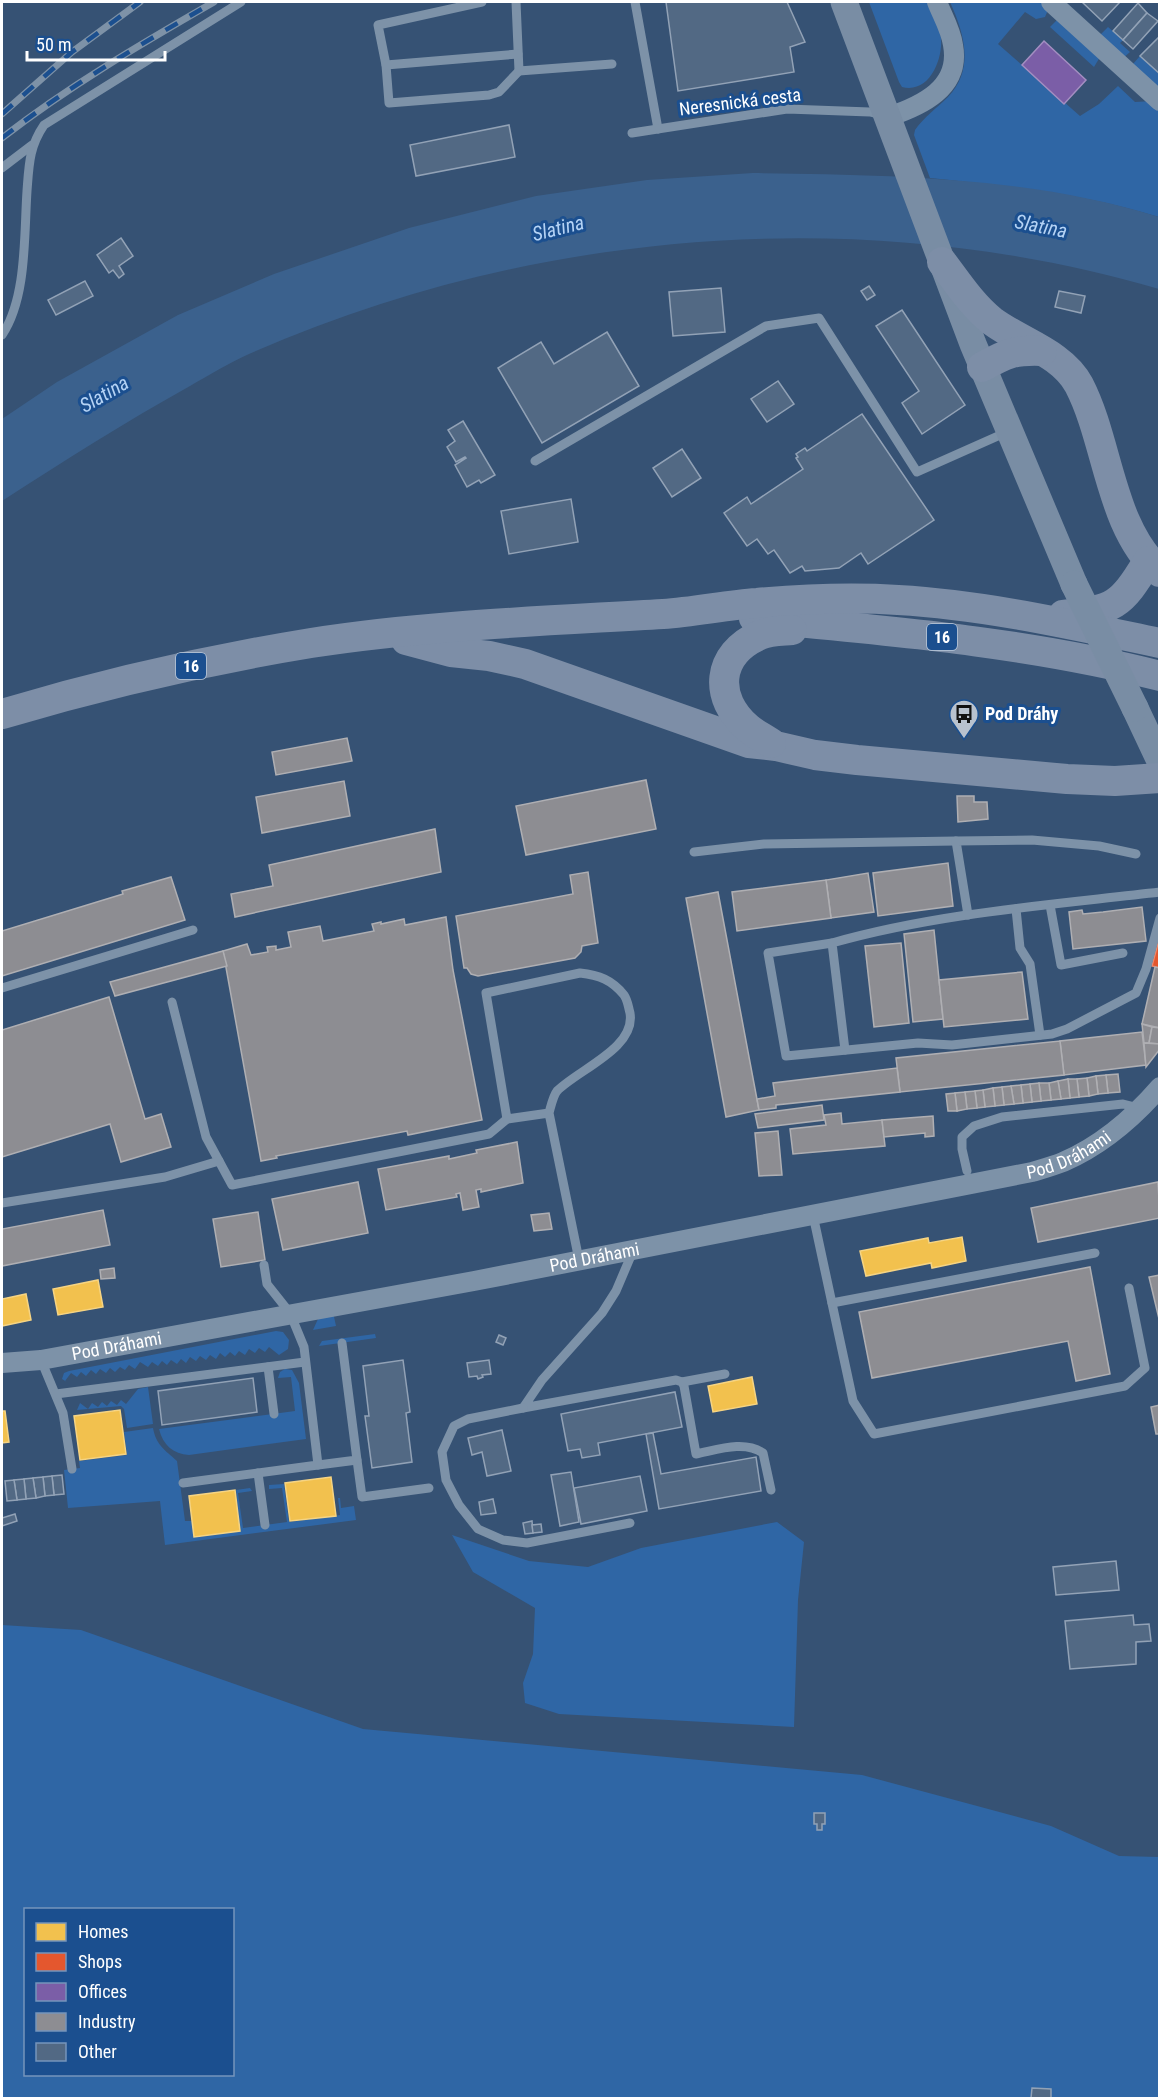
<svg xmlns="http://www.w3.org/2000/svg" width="1161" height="2100" viewBox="0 0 1161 2100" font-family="'Roboto Condensed',sans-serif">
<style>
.green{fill:#2f66a5;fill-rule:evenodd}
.water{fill:#3b618d}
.homes{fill:#f2c14e;stroke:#f6d483;stroke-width:1.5}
.shops{fill:#e4572e;stroke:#ec896d;stroke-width:1.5}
.offices{fill:#7b5ea7;stroke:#a38ec1;stroke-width:1.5}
.industry{fill:#8d8d92;stroke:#afafb3;stroke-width:1.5}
.building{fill:#526984;stroke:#92a2b6;stroke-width:1.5}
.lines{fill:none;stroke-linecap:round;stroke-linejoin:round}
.lane{stroke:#7d92a8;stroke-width:9}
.street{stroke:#7d92a8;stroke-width:20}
.secondary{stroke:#798da4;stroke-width:27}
.primary{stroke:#7d8ea7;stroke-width:30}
.rail-casing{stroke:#7e92a7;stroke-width:7}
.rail{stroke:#1b4f8f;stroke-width:4.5;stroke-dasharray:14;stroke-linecap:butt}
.secondary-bridge{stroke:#798da4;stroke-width:27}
.labels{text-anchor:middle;stroke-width:6;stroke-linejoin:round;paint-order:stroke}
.shield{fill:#1b4f8f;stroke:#bbcadd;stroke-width:1.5}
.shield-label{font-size:16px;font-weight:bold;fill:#fff}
.street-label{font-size:18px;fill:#fff;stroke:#1b4f8f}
.poi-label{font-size:18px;font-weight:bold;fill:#fff;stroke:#1b4f8f;text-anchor:start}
.water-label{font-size:20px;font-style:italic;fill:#b5d3f5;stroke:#1b4f8f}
</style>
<rect width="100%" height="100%" fill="#365274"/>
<!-- green -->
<g class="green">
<path d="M869 2H928C932 13 940 25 941 38 943 60 929 94 902 87L899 82Z"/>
<path d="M950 2H1044L1048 10 1045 17 1036 19 1025 12 998 44 1080 116 1099 104 1118 86 1135 102 1153 101 1159 106V217C1085 194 1007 186 930 178L914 135 915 130C924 117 937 108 948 97 975 69 964 33 950 2Z"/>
<polygon points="1057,20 1100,57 1094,67 1050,27"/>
<polygon points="1108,27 1123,40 1120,43 1130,52 1122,59 1098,37"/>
<polygon points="1140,56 1159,74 1159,94 1133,64"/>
<polygon points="333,1312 336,1326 313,1330 318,1319"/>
<polygon points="276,1331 283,1332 289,1340 288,1349 279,1355 269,1347 265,1352 259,1348 255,1353 249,1349 245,1355 239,1351 235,1356 230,1352 225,1357 220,1353 216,1359 210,1355 206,1360 200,1356 196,1361 190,1357 186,1363 181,1359 177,1364 171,1360 167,1365 162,1361 158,1366 152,1362 148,1367 140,1362 135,1369 129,1365 125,1370 120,1367 115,1372 110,1368 106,1373 100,1369 96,1374 91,1370 86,1376 81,1372 77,1377 71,1373 65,1381 67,1382 62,1379 64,1373 69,1371"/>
<polygon points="375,1334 376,1338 319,1346 322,1341"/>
<path d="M285 1369 292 1370 299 1383 306 1439 189 1455C173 1454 163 1445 159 1429L295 1411 291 1377 278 1378 280 1372Z"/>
<polygon points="148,1387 153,1424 127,1428 124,1409 121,1406 77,1410 80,1403 88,1409 92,1403 98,1407 102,1402 107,1406 111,1401 117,1405 121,1400 126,1404 138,1389"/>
<path d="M153 1428C156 1445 165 1450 177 1461L185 1521H192L195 1537 240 1531 236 1490 250 1488 252 1491 238 1493 243 1528 287 1522 282 1488 269 1489V1485L284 1484 289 1522 340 1515 338 1498H340L341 1508 354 1506 356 1520 165 1545 160 1501 68 1508 64 1470 80 1468 79 1461 127 1455 124 1432Z"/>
<polygon points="777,1522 804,1542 798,1600 794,1727 559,1714 525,1703 523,1683 533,1654 535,1608 473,1572 452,1535 529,1561 588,1567 641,1548"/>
<path d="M2 1625 81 1630 363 1729 862 1775 1051 1826 1119 1856 1159 1857V2098H2ZM26 1910H232V2074H26Z"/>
</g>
<!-- water -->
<path class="water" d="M753 173C889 175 1029 176 1159 217V289C861 202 533 229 249 354 229 363 209 375 190 386 125 422 64 461 2 501V419L57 382 178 315 274 274 409 228 536 196 647 180Z"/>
<!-- homes -->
<g class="homes">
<polygon points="962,1237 966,1261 932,1268 931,1263 866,1276 860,1251 928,1238 929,1243"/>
<polygon points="98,1280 103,1307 58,1315 53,1289"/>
<polygon points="26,1294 31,1320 2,1326 2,1299"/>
<polygon points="752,1377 757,1404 713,1412 708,1386"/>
<polygon points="120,1410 126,1454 80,1460 74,1416"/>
<polygon points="2,1411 5,1411 9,1442 2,1443"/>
<polygon points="331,1477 336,1516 290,1521 285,1483"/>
<polygon points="235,1490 240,1531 194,1537 189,1496"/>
</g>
<!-- shops -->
<polygon class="shops" points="1160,936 1160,968 1152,966"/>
<!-- offices -->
<polygon class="offices" points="1044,41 1086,80 1064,104 1022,65"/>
<!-- industry -->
<g class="industry">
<polygon points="347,738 352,761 276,775 272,752"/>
<polygon points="646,780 656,829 526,855 516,806"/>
<polygon points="344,781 350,816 262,833 256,797"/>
<polygon points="957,796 974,796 974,802 987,802 988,819 958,822"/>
<polygon points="435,829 441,872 235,917 231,894 273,886 269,865"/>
<polygon points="948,863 953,906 878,916 873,873"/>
<polygon points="588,872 598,943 582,946 581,952 575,958 478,976 471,974 467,968 464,968 456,916 573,894 570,875"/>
<polygon points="868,873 874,912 831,918 826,880"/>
<polygon points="171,877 185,920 2,976 2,931 123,894 122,891"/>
<polygon points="826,880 831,918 737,931 732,892"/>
<polygon points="718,892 759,1110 726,1117 686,898"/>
<polygon points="1142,907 1146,941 1073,949 1069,912 1082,910 1083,914 1103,912"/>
<polygon points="446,917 453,970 482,1120 408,1135 407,1131 276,1156 277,1158 261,1161 223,951 247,944 251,955 268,952 267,947 276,946 276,950 291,947 288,932 320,926 323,941 374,931 372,924 381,922 381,924 404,919 405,925"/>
<polygon points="934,930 943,1019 913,1022 904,934"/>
<polygon points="901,943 909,1023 874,1027 865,946"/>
<polygon points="223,951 227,966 115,996 110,982"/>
<polygon points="1155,967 1160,968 1160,1028 1142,1024"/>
<polygon points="1022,972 1028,1019 944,1027 939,980"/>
<polygon points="109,997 145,1119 161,1114 171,1147 121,1162 110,1124 2,1157 2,1030"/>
<polygon points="1142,1024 1152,1027 1149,1043 1144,1043"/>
<polygon points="1152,1027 1160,1028 1160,1044 1149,1043"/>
<polygon points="1142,1032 1146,1065 1064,1075 1060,1041"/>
<polygon points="1060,1041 1064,1075 900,1092 896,1058"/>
<polygon points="1144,1043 1160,1044 1160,1049 1146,1067"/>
<polygon points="897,1068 900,1092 776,1105 776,1108 759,1110 757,1099 775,1096 773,1083"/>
<polygon points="1118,1074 1120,1092 1108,1093 1106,1075"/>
<polygon points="1106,1075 1108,1093 1098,1094 1096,1076"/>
<polygon points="1096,1076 1098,1094 1089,1096 1087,1078"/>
<polygon points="1087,1078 1089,1096 1079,1097 1077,1079"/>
<polygon points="1068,1079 1077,1079 1079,1097 1070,1098"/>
<polygon points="1068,1079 1070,1098 1061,1099 1058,1081"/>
<polygon points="1058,1081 1061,1099 1051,1100 1049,1083"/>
<polygon points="1039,1083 1049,1083 1051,1100 1041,1101"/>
<polygon points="1039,1083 1041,1101 1032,1102 1030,1084"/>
<polygon points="1030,1084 1032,1102 1023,1103 1021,1085"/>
<polygon points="1021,1085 1023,1103 1014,1104 1011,1086"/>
<polygon points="1011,1086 1014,1104 1004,1105 1002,1087"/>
<polygon points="1002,1087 1004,1105 995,1106 993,1088"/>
<polygon points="993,1088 995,1106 985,1107 983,1090"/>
<polygon points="983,1090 985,1107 977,1108 975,1091"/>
<polygon points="975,1091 977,1108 967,1109 965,1092"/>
<polygon points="965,1092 967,1109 957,1111 955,1093"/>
<polygon points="955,1093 957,1111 948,1111 946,1094"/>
<polygon points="822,1105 824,1120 758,1128 755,1114"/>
<polygon points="841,1113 842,1124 882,1120 885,1146 793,1154 790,1129 826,1125 824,1115"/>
<polygon points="933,1116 934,1136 925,1137 925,1133 884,1137 882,1120"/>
<polygon points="778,1131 782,1175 759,1176 755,1133"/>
<polygon points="517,1142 523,1183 481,1192 481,1189 476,1190 479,1207 463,1210 460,1193 456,1194 457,1197 386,1210 378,1169 449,1156 449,1159 477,1153 476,1150"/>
<polygon points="358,1182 368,1233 283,1250 272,1199"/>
<polygon points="1158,1182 1160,1218 1038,1242 1031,1208"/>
<polygon points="103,1210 110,1245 2,1266 2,1229"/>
<polygon points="258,1212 265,1260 221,1267 213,1219"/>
<polygon points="549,1213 552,1229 534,1231 531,1215"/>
<polygon points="1090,1267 1110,1374 1076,1381 1068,1341 872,1378 859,1312"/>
<polygon points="114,1268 115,1278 101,1279 100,1270"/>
<polygon points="1160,1275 1160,1323 1149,1277"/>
<polygon points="1160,1405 1160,1434 1156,1434 1151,1407"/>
</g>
<!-- building -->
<g class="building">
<polygon points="666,2 787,2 805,42 790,47 794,72 678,91"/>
<polygon points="1082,2 1120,2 1102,21"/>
<polygon points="1138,3 1147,13 1123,40 1113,31"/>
<polygon points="1147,13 1158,21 1133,49 1123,40"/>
<polygon points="1158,38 1160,39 1160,74 1140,56"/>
<polygon points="509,125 515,157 416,176 410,145"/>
<polygon points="121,238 133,256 119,266 124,274 119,278 113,270 109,273 97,255"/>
<polygon points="85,281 93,296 56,315 48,300"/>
<polygon points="869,286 875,295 867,300 861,291"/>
<polygon points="721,288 725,332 673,336 669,292"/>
<polygon points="1059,291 1085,296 1081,313 1055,307"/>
<polygon points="902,310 965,405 922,434 902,403 919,391 876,326"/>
<polygon points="607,332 639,386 542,443 498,368 541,342 554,364"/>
<polygon points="778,381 794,404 767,422 751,399"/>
<polygon points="862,414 934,520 868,564 861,553 839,568 805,571 802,566 790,573 774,550 768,554 757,539 747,546 724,513 747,497 751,504 803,469 796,458 798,457 796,454 805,448 807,451"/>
<polygon points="463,421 495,475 481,483 479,480 467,487 455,465 466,458 465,457 456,462 447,447 455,441 448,430"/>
<polygon points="682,449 701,478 672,497 653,468"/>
<polygon points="571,499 578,542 509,554 501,511"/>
<polygon points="499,1335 506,1338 503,1345 496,1342"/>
<polygon points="403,1360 410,1412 406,1413 412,1462 372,1468 365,1416 369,1416 363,1366"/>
<polygon points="489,1360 491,1374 482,1375 483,1377 478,1379 477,1376 469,1377 467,1363"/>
<polygon points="253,1378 257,1412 162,1425 158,1391"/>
<polygon points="675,1392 682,1427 598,1443 600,1455 582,1458 580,1449 568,1451 561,1414"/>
<polygon points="502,1430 511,1471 487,1476 482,1452 472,1455 468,1438"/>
<polygon points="653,1433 661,1474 756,1457 761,1491 659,1509 646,1434"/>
<polygon points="571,1472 579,1522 560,1526 551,1475"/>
<polygon points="62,1475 64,1494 54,1495 52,1476"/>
<polygon points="52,1476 54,1495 45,1496 43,1477"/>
<polygon points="640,1476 647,1511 581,1524 574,1488"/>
<polygon points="43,1477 45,1496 36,1498 33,1478"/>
<polygon points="33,1478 36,1498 26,1499 24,1479"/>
<polygon points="24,1479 26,1499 17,1500 14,1480"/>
<polygon points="14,1480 17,1500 7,1501 5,1481"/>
<polygon points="493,1499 496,1513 481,1515 479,1502"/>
<polygon points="15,1514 17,1521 2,1526 2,1518"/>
<polygon points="532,1521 533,1533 525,1534 523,1523"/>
<polygon points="541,1524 542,1532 533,1533 532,1525"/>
<polygon points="1116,1561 1119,1590 1056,1595 1053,1567"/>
<polygon points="1133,1615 1134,1625 1149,1624 1151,1641 1136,1642 1136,1664 1070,1669 1065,1621"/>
<polygon points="814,1813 825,1813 825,1824 822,1824 822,1830 817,1830 817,1824 814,1824"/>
<polygon points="1032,2088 1051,2089 1051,2098 1031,2098"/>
</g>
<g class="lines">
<!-- lane -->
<g class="lane">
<polyline points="482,2 378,25 386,65 389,103 489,95 499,92 519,71"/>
<polyline points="516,2 519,71 612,64"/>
<polyline points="635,2 658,129"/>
<polyline points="386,65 518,54"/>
<polyline points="632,133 787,109 870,112 882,115"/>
<polyline points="2,168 32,145"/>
<path d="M2 335C27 298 24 235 27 191 29 165 29 147 44 125L241 2"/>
<polyline points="535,461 766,326 819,318 917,472 1007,432"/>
<polyline points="694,852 764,844 956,841"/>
<polyline points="1050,905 1061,965 1123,953"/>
<polyline points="1016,909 1020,948 1030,964 1040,1035"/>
<polyline points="968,915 956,841 1032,840 1099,846 1136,854"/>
<polyline points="832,943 768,953 786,1056 918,1043 952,1045 1052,1034 1067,1029 1136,993 1146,969 1160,918"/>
<polyline points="2,988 193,930"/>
<polyline points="172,1002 206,1137 232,1185 489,1134 507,1119"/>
<path d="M845 1050 832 943C938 913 1050 905 1160 892"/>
<path d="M549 1113 507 1119 486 993 580 973C599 975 612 980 624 995 628 1001 628 1006 630 1013 636 1048 579 1069 557 1091 553 1096 551 1106 549 1113L579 1260"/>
<polyline points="967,1171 962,1149 962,1137 974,1126 1002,1117 1123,1104 1139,1108"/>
<polyline points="2,1203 165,1177 219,1161"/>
<polyline points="813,1215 853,1401 874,1434 1125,1386 1145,1368 1129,1288"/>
<path d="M633 1251 616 1291 602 1313 542 1380 523 1408 676 1380 682 1382 684 1386 696 1454C717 1450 744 1440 763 1453L771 1490"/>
<polyline points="832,1303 1095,1253"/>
<polyline points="41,1360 63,1413 72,1469"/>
<polyline points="268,1367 274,1414"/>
<polyline points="682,1382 725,1374"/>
<polyline points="56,1394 305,1362"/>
<polyline points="523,1408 468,1419 454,1426 442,1452 446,1480 459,1505 478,1529 503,1540 527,1543 630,1523"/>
<polyline points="357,1460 362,1497 429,1488"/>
<polyline points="318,1465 357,1460 342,1343"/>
<polyline points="258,1473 265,1525"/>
<polyline points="183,1483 318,1465 304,1347 290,1313 267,1284 264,1265"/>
</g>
<!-- street -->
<g class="street">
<polyline points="1051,2 1160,101"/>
<path d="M888 117C921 106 961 88 953 45 951 30 942 15 937 2"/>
<path id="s1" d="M2 1363 41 1360 474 1281 1032 1172C1042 1169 1053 1166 1063 1162 1100 1146 1134 1117 1160 1087"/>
</g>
<!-- secondary -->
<g class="secondary">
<polyline points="844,2 973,344 1074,584"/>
<polyline points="1135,708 1160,761"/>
</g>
<!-- primary -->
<g class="primary">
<path d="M942 262C957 282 972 305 992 321 1020 342 1062 353 1079 385 1109 443 1109 526 1160 572"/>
<path d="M982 367C1007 353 1014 350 1042 351"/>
<path d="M1063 615C1115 609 1120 607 1148 561"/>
<path d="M754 618C890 631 1027 642 1160 676"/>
<polyline points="406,640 451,652 489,656 525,664 749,743 776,746 815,755 857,760 1067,779 1115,781 1160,778"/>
<path d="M2 714C103 684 207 660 311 643 427 625 546 621 663 614 695 612 726 605 757 603 803 599 852 597 898 600 986 605 1073 625 1160 643"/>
<path d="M771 743C764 738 755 734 748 728 713 698 716 654 760 635 769 631 782 631 792 630"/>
</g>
<!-- rail casing -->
<g class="rail-casing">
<g id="rail">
<polyline points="2,114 72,52 140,2"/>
<path d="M2 138C69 86 141 44 214 2"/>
</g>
</g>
<!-- rail -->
<use href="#rail" class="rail"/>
<!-- secondary-bridge -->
<polyline class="secondary-bridge" points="1074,584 1135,708"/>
</g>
<!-- icons -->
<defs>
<g id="bus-pin" transform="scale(1.5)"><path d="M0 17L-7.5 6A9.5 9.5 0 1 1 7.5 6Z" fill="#b9c2ce" stroke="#1b4f8f"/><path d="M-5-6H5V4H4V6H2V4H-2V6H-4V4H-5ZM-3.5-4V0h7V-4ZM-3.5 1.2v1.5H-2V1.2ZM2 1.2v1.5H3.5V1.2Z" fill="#111"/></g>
</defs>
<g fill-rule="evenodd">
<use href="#bus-pin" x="964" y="714"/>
</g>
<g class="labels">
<!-- shield labels -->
<g class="shield">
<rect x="927" y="624" width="30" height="26" rx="4.5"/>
<rect x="176" y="653" width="30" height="26" rx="4.5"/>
</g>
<g class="shield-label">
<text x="942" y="643">16</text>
<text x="191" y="672">16</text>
</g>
<!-- street labels -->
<g class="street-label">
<text transform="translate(740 102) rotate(-7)" y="6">Neresnická cesta</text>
<text dy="6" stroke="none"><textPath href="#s1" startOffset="1088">Pod Dráhami</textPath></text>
<text dy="6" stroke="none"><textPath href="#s1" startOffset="602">Pod Dráhami</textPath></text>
<text dy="6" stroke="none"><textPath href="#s1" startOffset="116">Pod Dráhami</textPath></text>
</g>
<!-- poi labels -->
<g class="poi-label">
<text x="985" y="720">Pod Dráhy</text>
</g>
<!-- water labels -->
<g class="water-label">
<text transform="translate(1041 226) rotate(11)" y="7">Slatina</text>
<text transform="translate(558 228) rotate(-14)" y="7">Slatina</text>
<text transform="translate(104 394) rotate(-30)" y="7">Slatina</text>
</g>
</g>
<!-- border -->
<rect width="1161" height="2100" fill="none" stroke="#ffffff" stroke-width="6"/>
<!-- legend -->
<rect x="24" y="1908" width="210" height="168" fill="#1b4f8f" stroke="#7695bc" stroke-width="1.5"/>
<rect x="36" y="1923" width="30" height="18" fill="#f2c14e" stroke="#7695bc" stroke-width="1.5"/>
<text x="78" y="1938" font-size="18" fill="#ffffff">Homes</text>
<rect x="36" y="1953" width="30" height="18" fill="#e4572e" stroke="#7695bc" stroke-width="1.5"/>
<text x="78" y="1968" font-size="18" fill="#ffffff">Shops</text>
<rect x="36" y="1983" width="30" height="18" fill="#7b5ea7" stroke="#7695bc" stroke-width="1.5"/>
<text x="78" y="1998" font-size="18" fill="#ffffff">Offices</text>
<rect x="36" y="2013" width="30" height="18" fill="#8d8d92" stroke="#7695bc" stroke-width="1.5"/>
<text x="78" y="2028" font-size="18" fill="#ffffff">Industry</text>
<rect x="36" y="2043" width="30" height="18" fill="#526984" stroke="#7695bc" stroke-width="1.5"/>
<text x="78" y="2058" font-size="18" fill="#ffffff">Other</text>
<!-- scale -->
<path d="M27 51v9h138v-9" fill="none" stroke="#ffffff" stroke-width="3"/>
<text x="36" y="51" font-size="18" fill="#ffffff" stroke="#1b4f8f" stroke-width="4.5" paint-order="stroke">50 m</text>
</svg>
